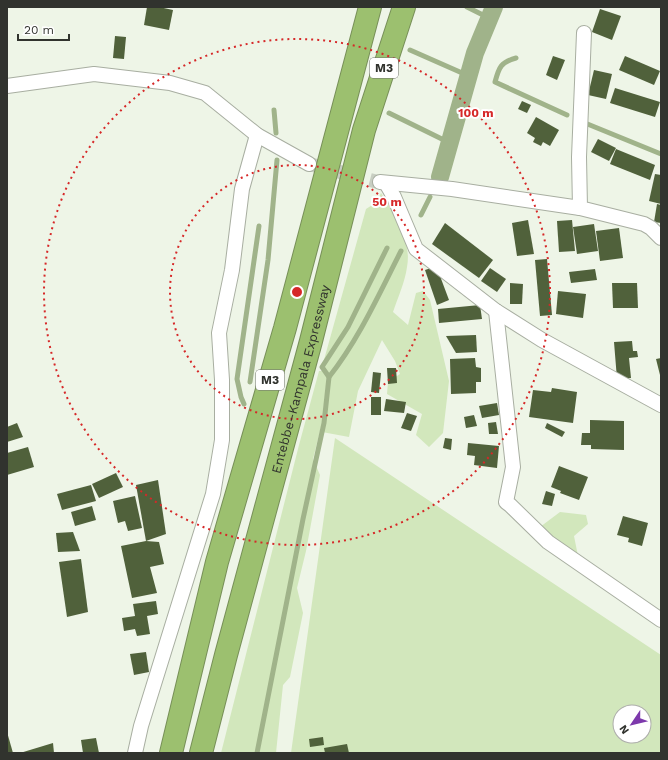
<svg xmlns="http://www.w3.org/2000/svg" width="668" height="760" viewBox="0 0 668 760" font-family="'Work Sans',sans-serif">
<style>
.green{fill:#d2e7bc;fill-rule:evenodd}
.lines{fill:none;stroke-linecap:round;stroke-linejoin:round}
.stream{stroke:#a0b38a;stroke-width:5}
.canal{stroke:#a0b38a;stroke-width:18}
.building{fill:#50613b}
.minor-tunnel{stroke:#c8cec2;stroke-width:14;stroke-dasharray:14 7;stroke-linecap:butt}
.minor-casing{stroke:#a8aea1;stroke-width:16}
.motorway-casing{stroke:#778f58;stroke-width:24}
.minor{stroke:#fff;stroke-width:14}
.motorway{stroke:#9cc06f;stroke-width:22}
.ring{fill:none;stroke:#d62828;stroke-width:2;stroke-dasharray:2 4}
.labels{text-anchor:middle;stroke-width:4;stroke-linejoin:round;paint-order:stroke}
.shield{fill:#fff;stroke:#6f706d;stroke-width:1}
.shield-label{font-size:12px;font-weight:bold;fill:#31332e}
.street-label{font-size:13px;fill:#31332e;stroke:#fff}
.centre{fill:#d62828;stroke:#fff;stroke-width:2}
.ring-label{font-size:12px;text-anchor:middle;font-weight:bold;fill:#d62828;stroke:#fff;stroke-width:4;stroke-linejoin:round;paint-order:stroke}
</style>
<rect width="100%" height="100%" fill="#eef5e7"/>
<!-- green -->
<g class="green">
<path d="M381 193C395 214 412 241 407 267 405 282 398 297 393 312L408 325 416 293 423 291 430 300 449 381 443 433 429 447 416 435 422 414 387 394 388 382 400 374 395 361 382 340 358 391 349 437 322 432 329 377 322 367 366 209 377 202Z"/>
<polygon points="319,371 322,371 327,377 322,423 313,459 320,475 306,551 297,588 303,613 290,677 283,685 276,753 221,753 299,445"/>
<path d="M335 438 661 655V753H291ZM620 712H644V736H620Z"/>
<polygon points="560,512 586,515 588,524 574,536 578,556 540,527"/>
</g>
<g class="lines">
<!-- stream -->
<g class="stream">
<polyline points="467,7 489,18"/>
<polyline points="410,50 469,76"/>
<path d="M516 58C501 62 499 67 495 82L567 115"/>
<polyline points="274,110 276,133"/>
<polyline points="389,113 450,143"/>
<polyline points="585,123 661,154"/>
<polyline points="421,215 430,197"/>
<path d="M329 377C359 339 379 294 401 251"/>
<polyline points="250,382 268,260 277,160"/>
<polyline points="244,404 241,397 237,379 259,226"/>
<polyline points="257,753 303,519 324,423 329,377 322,367 348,327 387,248"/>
</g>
<!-- canal -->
<polyline class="canal" points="440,177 475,53 494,7"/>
</g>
<!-- building -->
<g class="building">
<polygon points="147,7 159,7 173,10 169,30 144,25"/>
<polygon points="600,9 621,16 612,40 592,32"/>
<polygon points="115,36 126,37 124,59 113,58"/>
<polygon points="553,56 565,60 557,80 546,75"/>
<polygon points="625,56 660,71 654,85 619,70"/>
<polygon points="594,70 612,74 606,99 588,95"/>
<polygon points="615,88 660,102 655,117 610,103"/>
<polygon points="522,101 531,105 527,113 518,109"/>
<polygon points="536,117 559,130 550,146 543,142 541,146 533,142 535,138 527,133"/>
<polygon points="598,139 616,148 609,161 591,152"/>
<polygon points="616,149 655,165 650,180 610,164"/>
<polygon points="655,174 661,175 661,204 649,201"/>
<polygon points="657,204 661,205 661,223 654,222"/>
<polygon points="528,220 534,254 517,256 512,223"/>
<polygon points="572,220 575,251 559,252 557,221"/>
<polygon points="445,223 493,260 479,278 432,244"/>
<polygon points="594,224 598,251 577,254 573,227"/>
<polygon points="619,228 623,258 600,261 596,231"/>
<polygon points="547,259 552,315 540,316 535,260"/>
<polygon points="431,268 440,276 449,300 437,305 425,270"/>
<polygon points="490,268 506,279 497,292 481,281"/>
<polygon points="595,269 597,280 571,283 569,272"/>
<polygon points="510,283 523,284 522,304 510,304"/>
<polygon points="612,283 637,283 638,308 613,308"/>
<polygon points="558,291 586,294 583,318 556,314"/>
<polygon points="480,305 482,319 439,323 438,309"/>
<polygon points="476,335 477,352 456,353 446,336"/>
<polygon points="632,341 633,351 637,351 638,357 629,358 631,378 617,379 614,342"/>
<polygon points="475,358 476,367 481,368 481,382 476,382 476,393 451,394 450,359"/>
<polygon points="661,358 661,375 660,375 656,359"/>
<polygon points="387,368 396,368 397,383 388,384"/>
<polygon points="373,372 381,373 379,393 371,392"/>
<polygon points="552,388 577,392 573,423 529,417 533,390 551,392"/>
<rect x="371" y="397" width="10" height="18"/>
<polygon points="386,399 406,402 404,413 384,411"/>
<polygon points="497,403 499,415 482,418 479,406"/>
<polygon points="407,413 417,416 411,431 401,428"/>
<polygon points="474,415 477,426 466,428 464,417"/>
<polygon points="590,420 624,421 624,450 591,449 591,445 581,445 582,433 590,433"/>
<polygon points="496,422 498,434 489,434 488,423"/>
<polygon points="17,423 23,437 7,442 7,427"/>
<polygon points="547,423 565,432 562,437 545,428"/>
<polygon points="445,438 452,439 451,450 443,448"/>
<polygon points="468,443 499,446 497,468 474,465 475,456 467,455"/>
<polygon points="28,447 34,467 7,475 7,453"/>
<polygon points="559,466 588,477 579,500 560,493 561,491 551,487"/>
<polygon points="116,473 123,487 99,498 92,484"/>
<polygon points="158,480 166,534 146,541 136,485"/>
<polygon points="91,485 96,501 62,510 57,494"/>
<polygon points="546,491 555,494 552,506 542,504"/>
<polygon points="135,496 142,528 128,531 125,521 118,523 113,501"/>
<polygon points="92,506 96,520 75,526 71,512"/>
<polygon points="623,516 648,523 642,546 628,542 629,538 617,535"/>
<polygon points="73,532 80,551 58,552 56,533"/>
<polygon points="146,541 159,542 164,564 150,567 157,593 132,598 121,546"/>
<polygon points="81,559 88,612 67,617 59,562"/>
<polygon points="156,601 158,614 147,616 150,634 137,636 135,629 124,631 122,618 135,616 133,604"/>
<polygon points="146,652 149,672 134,675 130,654"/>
<polygon points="7,732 13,753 7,753"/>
<polygon points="323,737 324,745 310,747 309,739"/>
<polygon points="96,738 99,753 83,753 81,740"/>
<polygon points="53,743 54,753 20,753"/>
<polygon points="347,744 349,753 325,753 324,748"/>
</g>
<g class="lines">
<!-- minor-tunnel -->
<polyline class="minor-tunnel" points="309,164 378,182"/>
<!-- minor casing -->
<g class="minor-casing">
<g id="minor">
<polyline points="584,33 579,157 580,208 644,224 651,228 661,238"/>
<polyline points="7,86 94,74 170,83 205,93 257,135 309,164"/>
<polyline points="380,182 452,189 580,208"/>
<polyline points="386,183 394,197 416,249 496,311 542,340 661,405"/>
<polyline points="496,311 513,467 506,502 510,505 548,542 661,620"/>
<polyline points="135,753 141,726 213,494 222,440 222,380 219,333 232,270 242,189 257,135"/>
</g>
</g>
<!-- motorway casing -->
<g class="motorway-casing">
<g id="motorway">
<polyline points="171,753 217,562 285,328 370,7"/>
<path id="s1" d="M201 753 226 655 311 341 364 130 404 7"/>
</g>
</g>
<!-- minor -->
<use href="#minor" class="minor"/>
<!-- motorway -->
<use href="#motorway" class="motorway"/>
</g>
<!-- distance rings -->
<g class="ring">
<circle cx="297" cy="292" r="127"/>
<circle cx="297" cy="292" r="253"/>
</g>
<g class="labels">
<!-- shield labels -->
<g class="shield">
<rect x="370" y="58" width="28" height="20" rx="3"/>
<rect x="256" y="370" width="28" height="20" rx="3"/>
</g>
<g class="shield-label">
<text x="384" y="72">M3</text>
<text x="270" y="384">M3</text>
</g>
<!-- street labels -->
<g class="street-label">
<text dy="5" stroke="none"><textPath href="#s1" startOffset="387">Entebbe–Kampala Expressway</textPath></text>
</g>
</g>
<circle cx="297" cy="292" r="6" class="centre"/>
<g class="ring-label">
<text x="476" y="117">100 m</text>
<text x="387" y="206">50 m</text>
</g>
<!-- border -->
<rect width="668" height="760" fill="none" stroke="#31332e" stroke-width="16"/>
<!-- north arrow -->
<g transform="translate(632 724) rotate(235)"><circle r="19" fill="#ffffff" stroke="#adadab"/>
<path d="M0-3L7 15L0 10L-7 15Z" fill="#7d39ac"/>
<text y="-6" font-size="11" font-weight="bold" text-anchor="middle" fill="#31332e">N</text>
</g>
<!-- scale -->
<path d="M18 34v6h51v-6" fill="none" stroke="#31332e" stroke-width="2"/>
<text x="24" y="34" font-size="12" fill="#31332e" stroke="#ffffff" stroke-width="3" paint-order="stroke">20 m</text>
</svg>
